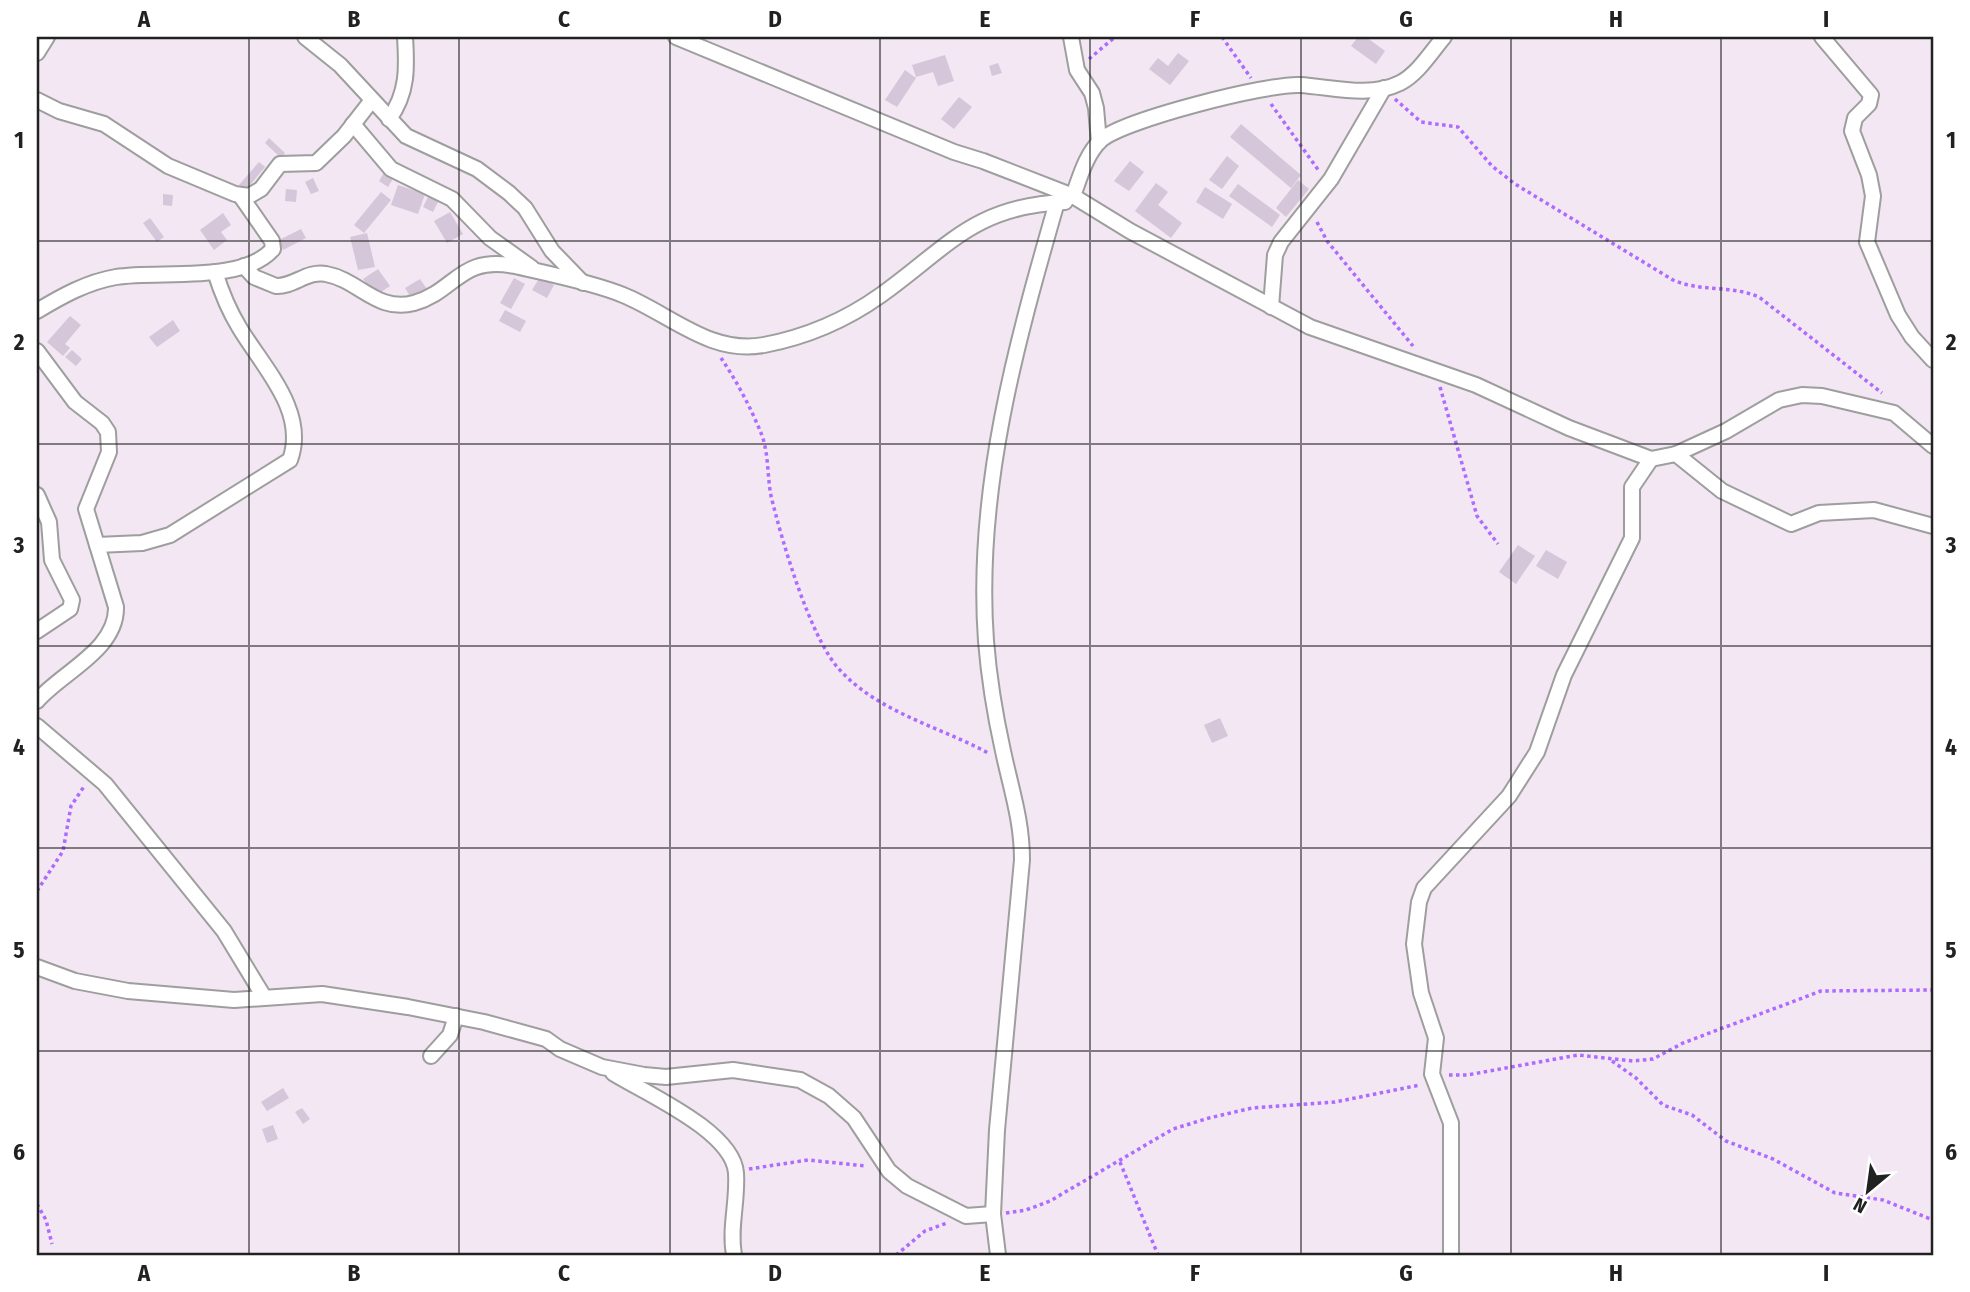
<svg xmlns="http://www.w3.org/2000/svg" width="1970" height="1292" viewBox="0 0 1970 1292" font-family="'Fira Sans Condensed',sans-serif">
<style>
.building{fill:#d5c6d9}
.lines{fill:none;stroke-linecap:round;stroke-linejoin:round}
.street-casing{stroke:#9e9e9e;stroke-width:18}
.path{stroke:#ad6bff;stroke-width:3.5;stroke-dasharray:3.5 3.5;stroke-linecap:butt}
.street{stroke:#fff;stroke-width:14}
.grid{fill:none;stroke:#212121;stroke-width:2;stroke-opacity:0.55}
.neatline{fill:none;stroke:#212121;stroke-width:2.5}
.grid-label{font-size:23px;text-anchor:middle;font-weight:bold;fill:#212121}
</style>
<rect width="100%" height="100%" fill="#f2e7f2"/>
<!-- building -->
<g class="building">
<polygon points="1358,37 1366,37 1385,51 1376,64 1351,46"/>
<polygon points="1178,53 1189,61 1170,85 1149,69 1158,58 1168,66"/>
<polygon points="945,55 954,81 938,86 933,72 916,77 912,65"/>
<polygon points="998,63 1002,73 992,76 989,66"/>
<polygon points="905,70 916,78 897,107 885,100"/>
<polygon points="959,97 972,107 954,129 941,119"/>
<polygon points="1241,124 1301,175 1291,188 1230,137"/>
<polygon points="269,138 285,153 281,158 265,143"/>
<polygon points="1227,156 1239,166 1222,189 1209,180"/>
<polygon points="1130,161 1144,172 1129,191 1114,181"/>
<polygon points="259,162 265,167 246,190 239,185"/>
<polygon points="385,171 394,177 388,187 379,181"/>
<polygon points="313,178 319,191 311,194 305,182"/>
<polygon points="1298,180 1309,189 1286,217 1276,208"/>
<polygon points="1156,183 1168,192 1158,205 1182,223 1171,238 1135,211"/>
<polygon points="1238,184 1280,215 1272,227 1229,196"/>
<polygon points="398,185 425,194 418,214 391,205"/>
<polygon points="1205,187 1232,204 1223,219 1196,202"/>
<polygon points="286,189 297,190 296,202 285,201"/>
<polygon points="381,192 391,200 364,233 354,225"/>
<polygon points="163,194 173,195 172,206 163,205"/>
<polygon points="429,195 439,200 433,212 423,207"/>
<polygon points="450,212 463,234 447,243 434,221"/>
<polygon points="223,213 231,225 221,232 227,240 214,250 200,230"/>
<polygon points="150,218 164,237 157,242 143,223"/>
<polygon points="301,229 306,238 283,250 279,240"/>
<polygon points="367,233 375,267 358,270 350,237"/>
<polygon points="378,269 390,286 375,296 363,279"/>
<polygon points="540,277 554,285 547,298 532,290"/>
<polygon points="514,278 525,284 511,309 500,303"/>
<polygon points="420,279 427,289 411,298 405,288"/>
<polygon points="505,310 526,321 520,332 499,321"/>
<polygon points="70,316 81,325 65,344 70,348 63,356 47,342"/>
<polygon points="173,320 180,331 157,347 149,337"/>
<polygon points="72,350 82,359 76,366 65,357"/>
<polygon points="1518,545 1535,556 1516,584 1499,572"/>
<polygon points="1546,550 1567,562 1558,579 1536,566"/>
<polygon points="1220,718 1228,736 1212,743 1204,725"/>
<polygon points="283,1088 289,1098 267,1111 261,1102"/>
<polygon points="302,1108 310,1119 303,1124 295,1112"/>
<polygon points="273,1125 278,1139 267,1143 262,1129"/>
</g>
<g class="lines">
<!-- street casing -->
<g class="street-casing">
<g id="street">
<polyline points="305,37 340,65 406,136 477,169 509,193 525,208 552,251 583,283"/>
<polyline points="676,37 954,152 983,161 1073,196 1130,231 1310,327 1476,385 1569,428 1651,459 1676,454 1726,431 1779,400 1802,395 1822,396 1894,413 1933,446"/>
<polyline points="1071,37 1077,70 1092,93 1096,108 1099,142"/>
<polyline points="1822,37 1871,95 1869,104 1855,118 1852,131 1869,175 1873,196 1867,242 1898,315 1912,337 1933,360"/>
<polyline points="37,53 47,37"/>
<polyline points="37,100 59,111 104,124 168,166 235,194 249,196 261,189 280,164 316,163 344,136 372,100"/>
<path d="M389 119C408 93 407 67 405 37"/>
<polyline points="353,124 391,169 452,199 490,238 532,268"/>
<path d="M244 266 254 277 276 286C293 287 308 270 326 274 359 280 377 313 414 303 456 291 460 255 515 266 545 273 595 283 623 295 670 314 710 355 764 345 806 337 846 320 881 295 948 247 974 206 1065 202"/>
<polyline points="1271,307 1275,255 1281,242 1331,179 1384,88"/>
<path d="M37 311C62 296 87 282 116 277 160 270 242 284 273 249L272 241 240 195"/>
<path d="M37 351 75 402 102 423 108 432 109 452 86 509 116 607C117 650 62 672 37 701"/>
<polyline points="1676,454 1722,491 1791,524 1819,513 1874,510 1933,526"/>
<polyline points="37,495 49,522 52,560 72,600 70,609 37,631"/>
<path d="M97 545 142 543 170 535 290 460C308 411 262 366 239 327 228 309 221 291 215 272"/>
<polyline points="37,726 105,784 224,931 264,997"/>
<polyline points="37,967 75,981 128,991 234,1000 322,994 408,1007 484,1022 546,1039 560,1049 602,1067 644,1075 666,1077 733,1070 800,1080 829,1096 854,1118 889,1171 907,1186 966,1216 993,1214"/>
<polyline points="431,1056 450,1035 456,1016"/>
<path d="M613 1073C645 1093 733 1131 736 1173 738 1201 729 1228 734 1255"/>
<path d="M998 1255 993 1214 997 1130 1022 860C1022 820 1011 789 1003 751 995 715 989 678 986 641 975 491 1016 344 1057 202L1073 196C1080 177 1086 154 1101 140 1123 120 1269 83 1300 85 1332 87 1370 98 1400 83 1418 74 1432 51 1444 37"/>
<polyline points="1451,1255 1451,1123 1432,1074 1436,1038 1421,993 1414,944 1419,902 1424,888 1509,796 1537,752 1564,675 1632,538 1632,487 1651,459"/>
</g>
</g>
<!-- path -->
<g class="path">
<polyline points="1222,37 1251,78"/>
<polyline points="1089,59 1115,37"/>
<path d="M1395 99 1421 122 1458 127 1492 166 1515 184 1673 280C1700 292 1731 285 1759 297L1882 393"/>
<polyline points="1271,104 1319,171"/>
<polyline points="1317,222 1327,241 1413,346"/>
<path d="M721 358C736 380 751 408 761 433 769 453 767 475 771 496 782 541 809 634 838 668 878 713 939 726 990 754"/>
<polyline points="1440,387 1477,516 1498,544"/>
<polyline points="37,891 63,851 71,806 85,785"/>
<polyline points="1612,1061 1636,1078 1663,1105 1692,1115 1726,1141 1773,1159 1835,1193 1883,1200 1933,1220"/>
<polyline points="1449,1075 1467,1075 1578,1055 1633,1061 1653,1059 1683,1043 1821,991 1933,990"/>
<polyline points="1120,1162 1158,1255"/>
<polyline points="749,1169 808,1160 866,1166"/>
<polyline points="37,1204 46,1220 52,1244"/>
<polyline points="1006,1213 1026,1210 1050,1201 1173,1129 1209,1118 1252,1108 1335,1102 1420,1085"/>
<polyline points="896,1255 925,1231 947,1223"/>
</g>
<!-- street -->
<use href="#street" class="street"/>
</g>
<!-- grid -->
<path class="grid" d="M249 37V1255M459 37V1255M670 37V1255M880 37V1255M1090 37V1255M1301 37V1255M1511 37V1255M1721 37V1255M37 241H1933M37 444H1933M37 646H1933M37 848H1933M37 1051H1933"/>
<!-- border -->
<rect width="1970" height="1292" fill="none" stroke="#ffffff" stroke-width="77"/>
<!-- north arrow -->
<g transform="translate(1868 1191) rotate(209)" stroke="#ffffff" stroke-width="5" paint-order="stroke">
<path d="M0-5L12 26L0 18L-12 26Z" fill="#212121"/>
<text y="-10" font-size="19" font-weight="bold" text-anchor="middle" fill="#212121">N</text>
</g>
<rect x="38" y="38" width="1894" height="1216" class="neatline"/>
<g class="grid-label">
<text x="144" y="27">A</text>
<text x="354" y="27">B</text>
<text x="564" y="27">C</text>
<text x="775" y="27">D</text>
<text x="985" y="27">E</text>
<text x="1195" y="27">F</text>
<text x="1406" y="27">G</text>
<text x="1616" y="27">H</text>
<text x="1826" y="27">I</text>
<text x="19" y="148">1</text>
<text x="1951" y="148">1</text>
<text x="19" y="350">2</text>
<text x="1951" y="350">2</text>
<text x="19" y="553">3</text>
<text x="1951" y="553">3</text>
<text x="19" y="755">4</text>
<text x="1951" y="755">4</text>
<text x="19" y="958">5</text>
<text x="1951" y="958">5</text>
<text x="19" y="1160">6</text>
<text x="1951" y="1160">6</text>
<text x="144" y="1281">A</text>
<text x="354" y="1281">B</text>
<text x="564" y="1281">C</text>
<text x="775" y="1281">D</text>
<text x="985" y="1281">E</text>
<text x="1195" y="1281">F</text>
<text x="1406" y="1281">G</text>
<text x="1616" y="1281">H</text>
<text x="1826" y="1281">I</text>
</g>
</svg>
